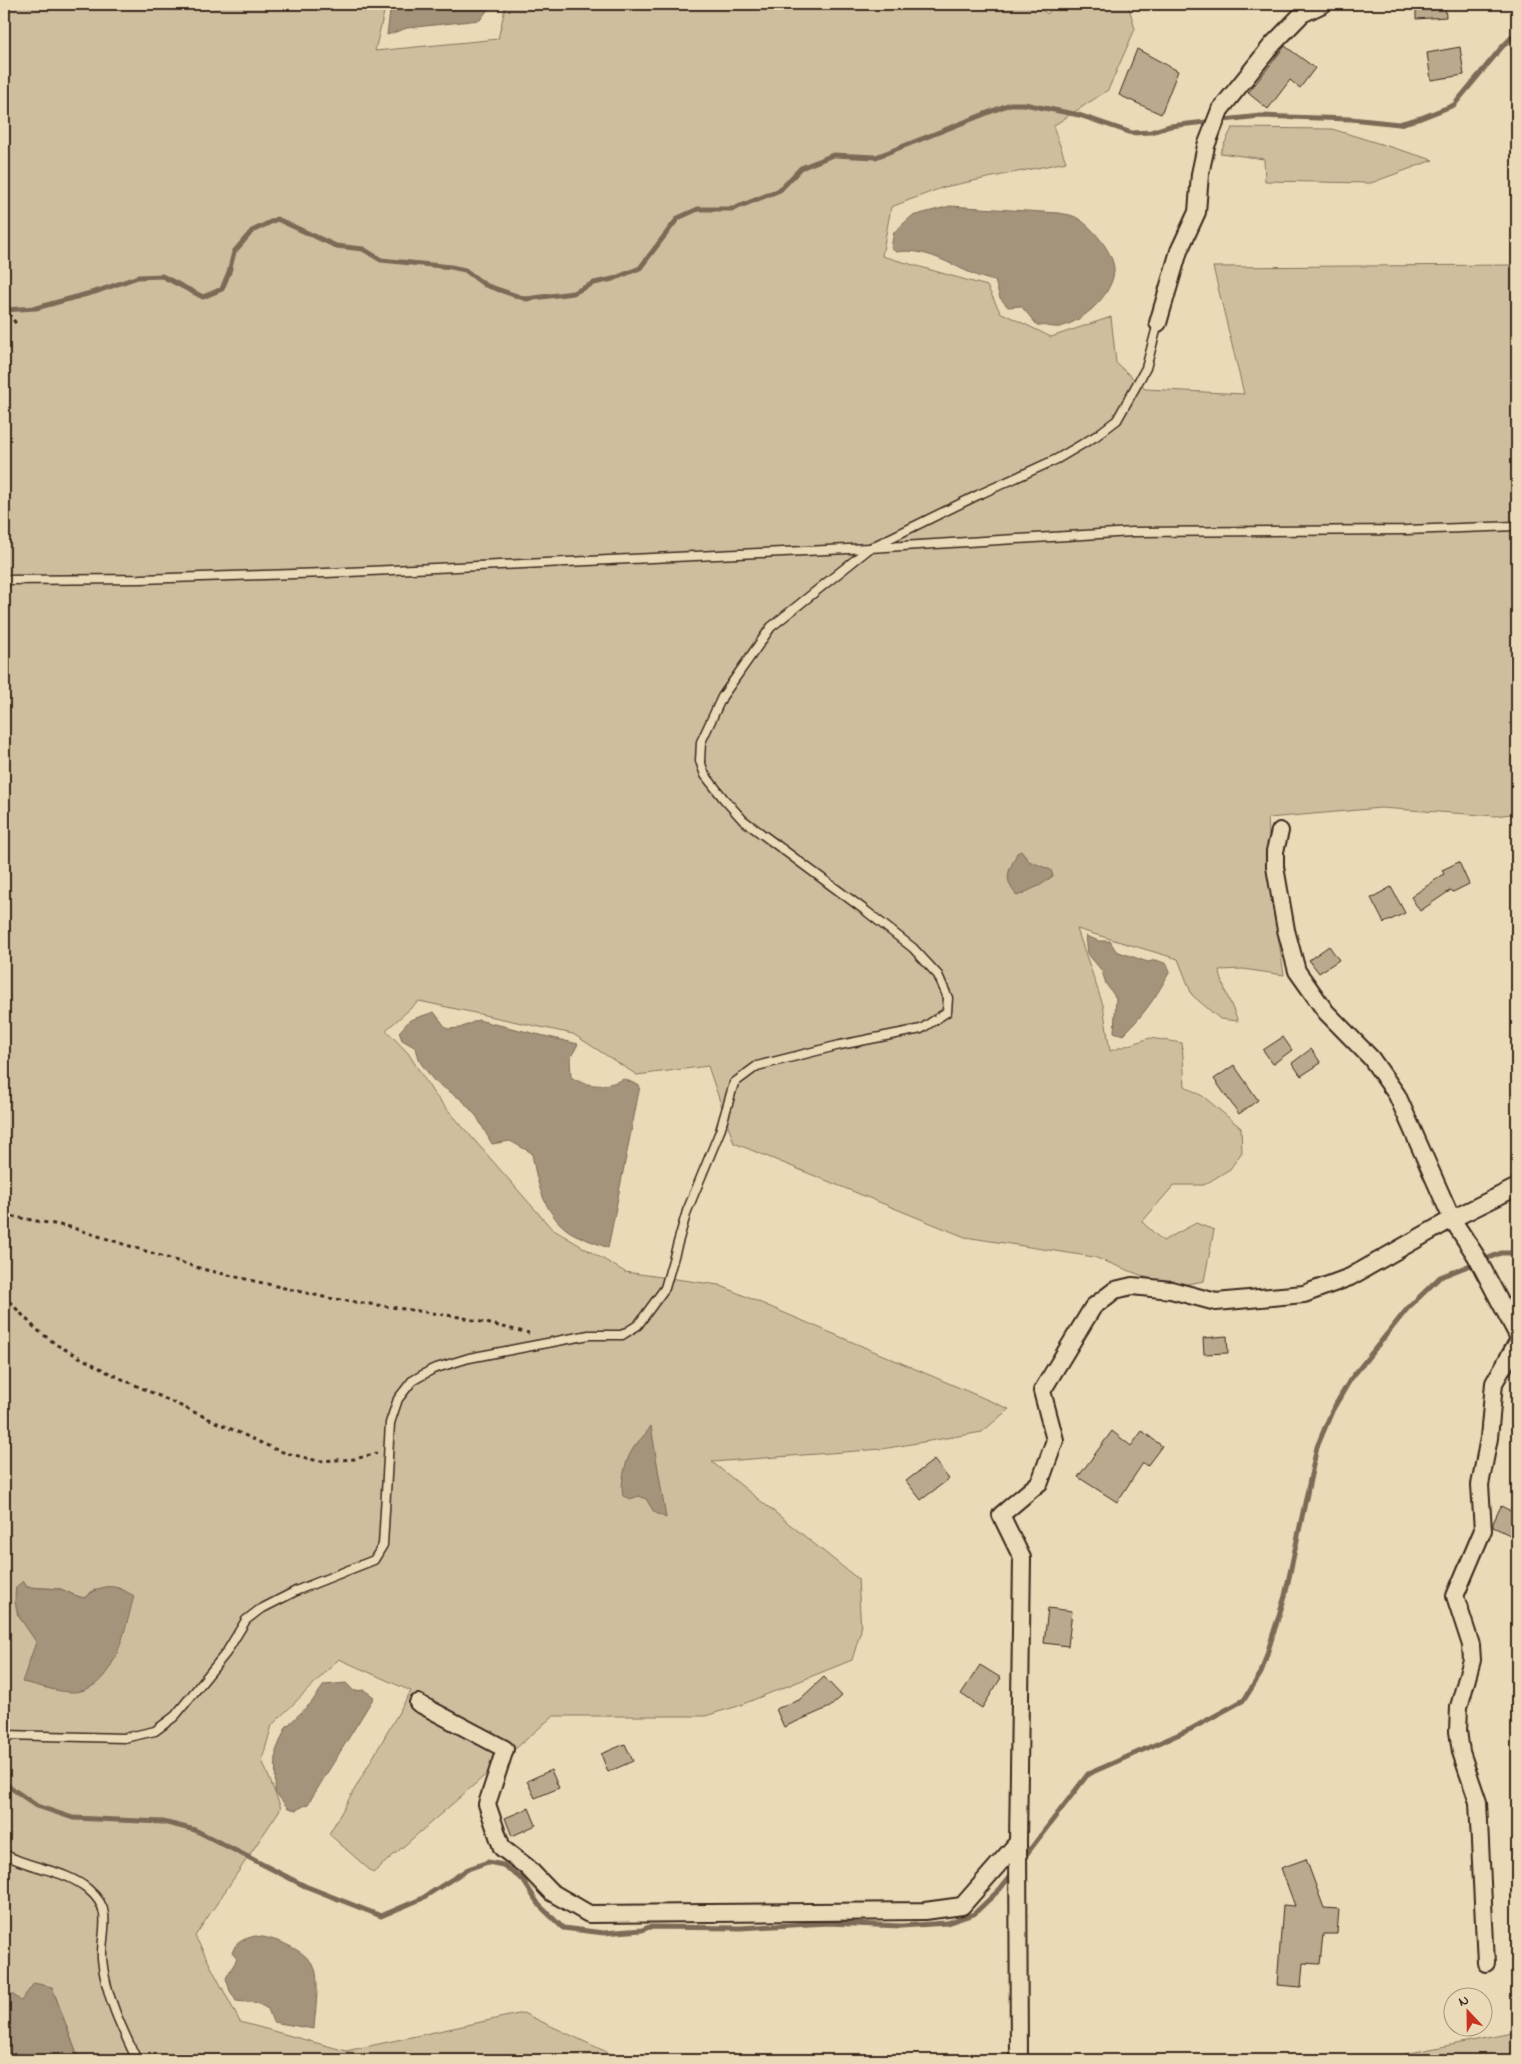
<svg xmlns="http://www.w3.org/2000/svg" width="1521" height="2064" viewBox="0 0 1521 2064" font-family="'Indie Flower',sans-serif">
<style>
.green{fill:#cfbe9e;stroke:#85745e;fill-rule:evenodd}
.water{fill:#a5947b;stroke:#7b6a56}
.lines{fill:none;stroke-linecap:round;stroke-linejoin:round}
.stream{stroke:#7b6a56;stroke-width:5}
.building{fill:#baa98c;stroke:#3b2a1e}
.service-casing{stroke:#3b2a1e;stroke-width:11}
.minor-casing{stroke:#3b2a1e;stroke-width:20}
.path{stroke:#3b2a1e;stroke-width:3;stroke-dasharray:4 4;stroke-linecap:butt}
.service{stroke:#ebdab7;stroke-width:8}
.minor{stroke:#ebdab7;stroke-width:16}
</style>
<rect width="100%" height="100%" fill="#ebdab7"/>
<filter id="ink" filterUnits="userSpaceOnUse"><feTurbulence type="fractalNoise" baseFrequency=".02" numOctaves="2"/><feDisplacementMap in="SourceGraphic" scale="10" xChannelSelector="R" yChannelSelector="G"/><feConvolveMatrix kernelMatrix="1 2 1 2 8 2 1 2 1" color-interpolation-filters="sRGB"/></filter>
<g filter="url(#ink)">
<!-- green -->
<g class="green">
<path d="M4 4H386L375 51 498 39 506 4H1031L1048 14 1053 4H1128L1135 29 1108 90 1053 126 1066 162 944 187 891 207 882 256 987 286 1000 312 1051 337 1111 317 1116 363 1145 389 1244 394 1213 267 1510 265 1517 262V813L1496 816 1381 808 1268 818 1273 901 1284 975 1243 969 1219 970 1226 993 1238 1021 1220 1019 1192 995 1178 959 1077 929 1103 1005 1110 1051 1150 1038 1182 1043 1185 1086 1204 1097 1241 1128 1242 1152 1230 1169 1204 1185H1174L1142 1222 1163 1241 1196 1223 1214 1230 1204 1281 1171 1287 1094 1257 965 1237 734 1143 708 1066 637 1075 573 1034 419 1001 386 1030 408 1053 434 1094 552 1229 625 1272 719 1285 1009 1409 982 1432 882 1449 712 1462 858 1579 861 1630 852 1660 738 1706 705 1716H553L373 1873 329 1834 411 1691 339 1659 272 1725 262 1760 281 1808 195 1936 240 2022 346 2051 523 2013 624 2060H79L52 1987 21 2002 12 1994 4 1995ZM23 1581 27 1587 61 1589 74 1595 84 1598 95 1589 36 1641 17 1614Z"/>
<polygon points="1232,128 1332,129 1433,160 1371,183 1265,181 1264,159 1220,153"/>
<polygon points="1517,2032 1517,2060 1374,2060"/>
</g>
<!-- water -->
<g class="water">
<polygon points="395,4 492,4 480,20 407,28 387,35 390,11"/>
<path d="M950 206 1058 213C1063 214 1068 214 1073 216 1089 222 1116 254 1114 272 1111 296 1084 321 1060 327 1054 328 1044 325 1037 325L1021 306 1008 307 1000 298 995 281C960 274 933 246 896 252L891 248 894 232 912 216Z"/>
<path d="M1021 851 1029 861 1051 870 1053 876 1041 885 1017 896C1002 877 1009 872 1017 853Z"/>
<path d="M1086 936 1099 941H1110L1116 951 1148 962 1156 960 1167 964 1170 971C1157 996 1143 1016 1123 1035L1114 1032 1116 998 1106 984 1102 971 1088 954Z"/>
<path d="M434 1012 447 1029 460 1028 478 1020 578 1044 570 1059 571 1077C588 1088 606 1087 624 1079L640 1086 608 1248C597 1243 576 1237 566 1229 543 1211 536 1179 532 1153L510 1141 492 1144 477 1117 462 1100 434 1081 420 1062 416 1048 402 1040 399 1032 410 1020Z"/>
<path d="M651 1426 666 1518 654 1512 646 1499 639 1496 630 1499 623 1496C620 1486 625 1463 630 1454 635 1443 645 1436 651 1426Z"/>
<path d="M23 1581 27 1587 61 1589 74 1595 84 1598C104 1583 113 1583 134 1596 125 1628 115 1692 72 1692 56 1692 38 1685 22 1682L36 1642C22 1619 12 1615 16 1587Z"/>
<polygon points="346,1683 354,1691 364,1690 374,1697 308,1804 296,1810 288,1808 275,1792 276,1751 286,1727 311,1703 324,1685"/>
<path d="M255 1936C274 1937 313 1952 316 1973 319 1990 315 2011 314 2029L273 2022 268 2009 257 2003 236 2001 230 1991 226 1978 237 1959 232 1953C236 1941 244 1939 255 1936Z"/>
<polygon points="34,1983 52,1987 79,2060 4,2060 4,1995 12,1994 21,2001"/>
</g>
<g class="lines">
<!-- stream -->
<g class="stream">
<polyline points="4,310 36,308 98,291 138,277 162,276 203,297 222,289 229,272 234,252 252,231 277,219 336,246 363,249 381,260 451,267 465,270 485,285 526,299 573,293 594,283 613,279 640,268 678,218 698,209 733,209 780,190 801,168 833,155 876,157 1010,104 1024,104 1079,115 1132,133 1151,132 1170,126 1260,116 1351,119 1399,124 1421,118 1454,105 1502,47 1517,32"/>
<polyline points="4,1783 37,1806 73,1818 163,1822 195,1830 305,1886 381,1916 421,1899 468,1869 488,1862 503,1865 523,1880 539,1905 563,1928 604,1933 642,1930 649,1927 740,1928 828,1923 901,1926 947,1923 974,1914 1000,1889 1014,1871"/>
<polyline points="1022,1860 1088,1774 1191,1729 1244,1700 1261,1673 1285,1596 1317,1447 1332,1411 1350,1380 1407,1309 1440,1277 1501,1253 1517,1253"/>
</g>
</g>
<!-- building -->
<g class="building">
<polygon points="1416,4 1445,4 1446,17 1416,19"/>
<polygon points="1285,46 1315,68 1300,88 1290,80 1268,109 1248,93"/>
<polygon points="1460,47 1464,75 1431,80 1427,53"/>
<polygon points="1137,49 1178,71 1161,114 1119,95"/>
<polygon points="1459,862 1469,884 1453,892 1451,890 1420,911 1411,897 1444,874 1442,870"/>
<polygon points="1391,887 1405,913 1384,923 1371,898"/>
<polygon points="1329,946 1339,960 1319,973 1309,960"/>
<polygon points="1283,1037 1292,1050 1273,1064 1263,1050"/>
<polygon points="1311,1049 1321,1063 1301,1076 1292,1063"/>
<polygon points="1234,1065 1258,1100 1239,1114 1214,1079"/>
<polygon points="1227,1336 1228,1353 1204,1354 1203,1338"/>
<polygon points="1112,1431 1131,1446 1142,1431 1162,1446 1147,1466 1143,1463 1117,1502 1078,1477"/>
<polygon points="934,1460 949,1479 921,1500 906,1481"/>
<polygon points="1501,1506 1517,1514 1517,1526 1512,1536 1493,1527 1493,1523"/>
<polygon points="1048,1608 1072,1611 1068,1646 1044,1643"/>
<polygon points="980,1665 1001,1678 982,1708 961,1694"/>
<polygon points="824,1677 842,1696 830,1707 784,1727 776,1709 799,1700"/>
<polygon points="625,1744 633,1761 608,1772 601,1754"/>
<polygon points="551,1770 559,1788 535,1798 527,1781"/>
<polygon points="529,1808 536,1825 512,1836 505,1818"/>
<polygon points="1306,1859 1324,1908 1339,1909 1337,1934 1323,1934 1320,1964 1303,1963 1301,1987 1277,1985 1283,1905 1295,1906 1281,1868"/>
</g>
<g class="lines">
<!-- service casing -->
<g class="service-casing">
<g id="service">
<polyline points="4,580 140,579 326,573 870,548 1132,532 1406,530 1517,526"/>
<polyline points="4,1735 124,1738 155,1731 175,1716 226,1653 246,1620 259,1610 298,1590 374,1560 383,1545 390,1423 398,1399 412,1381 433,1369 469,1358 589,1335 622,1335 638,1325 665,1288 687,1211 720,1131 734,1083 757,1066 840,1045 921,1029 947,1012 948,998 938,975 913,948 866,911 743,820 724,799 705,775 700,761 701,742 722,697 771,627 870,548 978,495 1057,459 1096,436 1117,420 1146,368 1158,323"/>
<path d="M4 1854C30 1869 64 1869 88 1889 95 1895 103 1904 104 1914 106 1929 101 1944 102 1959 105 1994 122 2029 137 2060"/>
</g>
</g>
<!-- minor casing -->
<g class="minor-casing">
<g id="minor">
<polyline points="1158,323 1179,251 1197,212 1200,174 1206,146 1220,110 1272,45 1302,14 1323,4"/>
<polyline points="1280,831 1275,851 1275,867 1286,930 1297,971 1326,1012 1371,1058 1397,1095 1452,1219 1476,1256 1517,1334"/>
<polyline points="418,1703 505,1749 487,1804 502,1848 527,1867 551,1892 589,1914 925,1911 962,1906 1018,1842"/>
<polyline points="1486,1963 1478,1802 1461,1752 1458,1731 1459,1707 1472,1660 1471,1645 1455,1596 1483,1530 1480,1485 1489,1438 1494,1383 1517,1343"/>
<polyline points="1019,2060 1018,1842 1022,1558 1001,1515 1040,1482 1055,1440 1042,1391 1093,1307 1115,1290 1132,1286 1171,1290 1216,1302 1304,1294 1350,1277 1452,1219 1517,1187"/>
</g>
</g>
<!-- path -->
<g class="path">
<polyline points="4,307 17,325"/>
<polyline points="4,1215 70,1227 202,1269 328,1298 460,1317 529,1333"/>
<polyline points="4,1296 36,1329 57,1345 109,1373 279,1451 318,1461 355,1459 377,1453"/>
</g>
<!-- service -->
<use href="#service" class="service"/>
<!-- minor -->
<use href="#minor" class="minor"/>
</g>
</g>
<!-- margin -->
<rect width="1521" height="2064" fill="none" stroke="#ebdab7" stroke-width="20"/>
<rect x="10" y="10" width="1501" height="2044" fill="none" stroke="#3b2a1e" stroke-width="2" filter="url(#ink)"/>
<!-- north arrow -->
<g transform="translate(1468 2012) rotate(338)"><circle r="24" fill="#ebdab7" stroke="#a5947a"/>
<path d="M0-4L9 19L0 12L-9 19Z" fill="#c8321e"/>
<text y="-8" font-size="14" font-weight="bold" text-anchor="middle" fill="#3b2a1e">N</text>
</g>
</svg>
